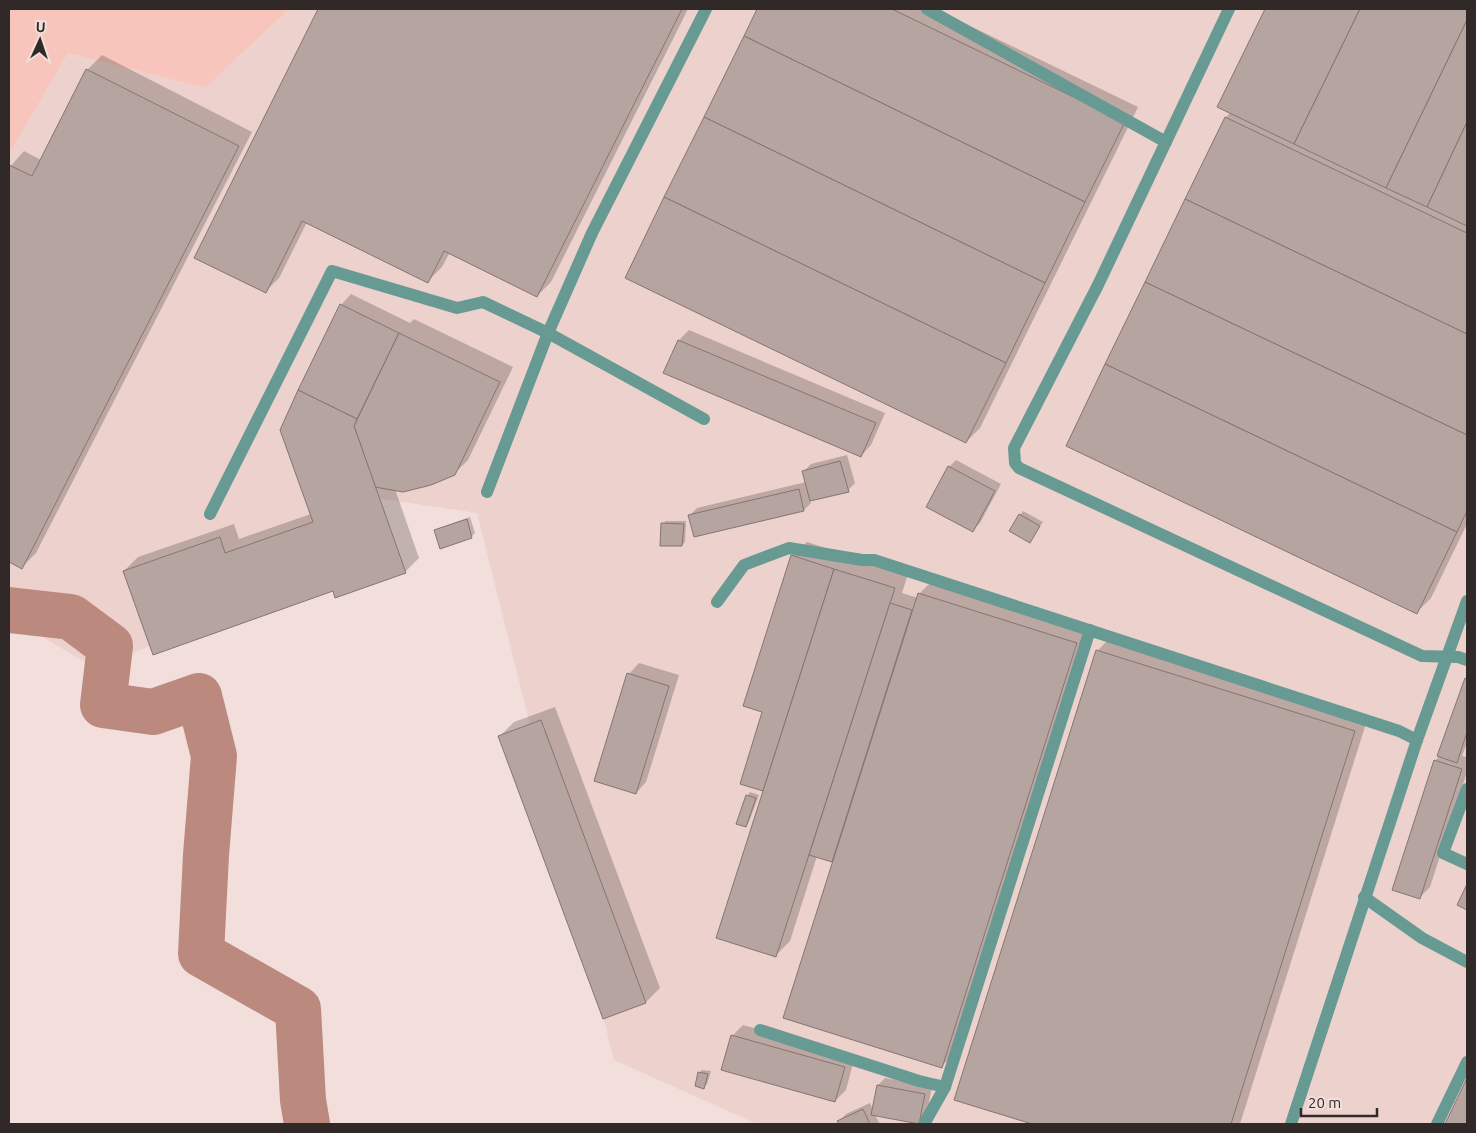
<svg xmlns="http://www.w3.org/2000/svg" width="1476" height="1133" viewBox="0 0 1476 1133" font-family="Ubuntu,sans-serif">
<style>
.built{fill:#ecd1cc}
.green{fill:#f7c5bc}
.shadow{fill:#0003}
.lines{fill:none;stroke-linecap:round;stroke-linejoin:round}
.river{stroke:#bc897f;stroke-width:46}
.building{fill:#b5a4a0;stroke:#857572}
.lane{stroke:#669a92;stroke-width:12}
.street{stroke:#669a92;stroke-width:12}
</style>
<rect width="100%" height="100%" fill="#f2dfdc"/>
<!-- built -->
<polygon class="built" points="289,9 1467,9 1467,1124 757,1124 614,1060 477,513 342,493 311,581 95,668 9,617 9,154 68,53 205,88"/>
<!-- green -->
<polygon class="green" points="9,9 289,9 205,88 68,53 9,154"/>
<!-- shadow -->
<g class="shadow">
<polygon points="319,9 688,9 551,282 537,296 450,252 442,267 428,281 307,222 279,278 265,292 195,257"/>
<polygon points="758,9 935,9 1138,107 980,428 966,442 626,277"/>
<polygon points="1267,9 1467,9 1467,524 1431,598 1417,612 1226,117 1231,112 1219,107"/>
<polygon points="102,55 252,132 36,553 22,567 9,560 9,168 24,151 41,160 87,70"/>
<polygon points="351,294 410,323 414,319 513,367 468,460 454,474 395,489 419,558 405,572 334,590 124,571 138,557 234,524 239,539 311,514 341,305"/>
<polygon points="689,330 885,413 871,445 861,456 679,340"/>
<polygon points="847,455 855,483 848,490 810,500 811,503 804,510 690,515 697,508 806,482 804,471 811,464"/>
<polygon points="956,460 1001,484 980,523 973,530 949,467"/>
<polygon points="1023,511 1043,522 1030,541 1011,530"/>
<polygon points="470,517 475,533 472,536 441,547 436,531 439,528"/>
<polygon points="666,521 686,521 685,542 682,545 662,524"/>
<polygon points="807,542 908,574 902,593 918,598 919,594 933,580 1090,628 956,1052 942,1066 836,856 831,861 817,856 790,941 776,955 764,791 741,783 764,711 793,556"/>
<polygon points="1111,637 1368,717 1240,1124 1036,1124 955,1099 1097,651"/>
<polygon points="639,663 679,675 646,782 636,793 629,674"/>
<polygon points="1467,677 1467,743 1462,756 1467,757 1467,772 1430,887 1420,897 1435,761 1440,755"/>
<polygon points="555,707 660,988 646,1002 604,1017 500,736 514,722"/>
<polygon points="750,792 759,795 749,822 746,826 747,796"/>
<polygon points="743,1025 855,1056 846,1090 835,1101 733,1035"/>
<polygon points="702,1070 711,1071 707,1084 704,1087 699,1073"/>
<polygon points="885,1078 932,1087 926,1117 919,1124 875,1115 880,1124 840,1124 839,1121 846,1114 870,1103 873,1110 878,1085"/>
<polygon points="1467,1081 1467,1124 1446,1124"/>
</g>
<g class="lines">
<!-- river -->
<polyline class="river" points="9,610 71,617 110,646 103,705 153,712 199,696 214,756 206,855 201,954 298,1009 303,1100 307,1124"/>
</g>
<!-- building -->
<g class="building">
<polygon points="318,9 682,9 537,297 444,251 428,283 302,221 266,293 194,258"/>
<polygon points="757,9 892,9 1125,122 1085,202 744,36"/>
<polygon points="1265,9 1360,9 1294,144 1217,107"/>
<polygon points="1360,9 1467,9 1467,20 1386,188 1294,144"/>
<polygon points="1467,20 1467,122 1427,207 1386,188"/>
<polygon points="744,36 1085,202 1045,283 704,117"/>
<polygon points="86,69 239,146 22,569 9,562 9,165 32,176"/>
<polygon points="704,117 1045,283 1006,363 664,197"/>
<polygon points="1225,117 1467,233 1467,334 1185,199"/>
<polygon points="1467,122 1467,226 1427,207"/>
<polygon points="664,197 1006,363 966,443 625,278"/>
<polygon points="1185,199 1467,334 1467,435 1145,282"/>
<polygon points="1145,282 1467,435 1467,511 1457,532 1105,364"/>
<polygon points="340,304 399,333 357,419 298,390"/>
<polygon points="399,333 500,382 455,475 431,485 403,492 375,487 354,426"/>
<polygon points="678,340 876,423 861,457 663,373"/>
<polygon points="1105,364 1457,532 1417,614 1066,446"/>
<polygon points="298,390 357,419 354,426 406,573 335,598 333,591 153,655 123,571 220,537 225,553 313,522 280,430"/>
<polygon points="840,461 849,492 810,501 802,471"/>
<polygon points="948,466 995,491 973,532 926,507"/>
<polygon points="799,489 804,511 694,537 688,515"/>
<polygon points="1019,514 1040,526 1030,543 1009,531"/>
<polygon points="467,519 472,538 440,549 434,530"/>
<polygon points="661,523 684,524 682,546 660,546"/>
<polygon points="791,555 834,569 763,791 740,784 762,712 743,706"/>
<polygon points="834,569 895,588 776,957 716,938"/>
<polygon points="918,593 1077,643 942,1068 783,1018"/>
<polygon points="890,603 912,610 832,862 809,855"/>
<polygon points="1096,650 1355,731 1231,1124 1032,1124 954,1100"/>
<polygon points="627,673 669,686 636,794 594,781"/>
<polygon points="1465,678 1467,679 1467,732 1457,763 1437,756"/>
<polygon points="541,720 646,1003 603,1019 498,736"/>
<polygon points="1434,760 1462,769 1420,899 1392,890"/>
<polygon points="746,795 756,798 746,827 736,824"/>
<polygon points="1467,884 1467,910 1457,905"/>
<polygon points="731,1035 845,1067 835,1102 721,1070"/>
<polygon points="698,1072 708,1074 704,1089 695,1086"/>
<polygon points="1467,1078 1467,1124 1445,1124"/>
<polygon points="877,1085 925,1094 919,1124 871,1115"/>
<polygon points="863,1109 870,1124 839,1124 837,1121"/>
</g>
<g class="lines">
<!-- lane -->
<g class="lane">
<polyline points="927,9 1166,142"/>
<polyline points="1229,9 1098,285 1014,448 1015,463 1019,468 1422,656 1458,657 1467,660"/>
<polyline points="487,492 548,333 704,419"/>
<polyline points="210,514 332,271 457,308 483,302 548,333 592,233 706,9"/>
<polyline points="717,602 744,565 789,548 862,560 874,560 1399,731 1417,740"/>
<polyline points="1467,789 1443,853 1467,864"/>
<polyline points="1364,897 1422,938 1467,962"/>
<polyline points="760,1030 919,1081 945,1087"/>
<polyline points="924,1124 945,1087 1090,630"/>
<polyline points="1437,1124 1467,1062"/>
</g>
<!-- street -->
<polyline class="street" points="1291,1124 1417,740 1467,601"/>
</g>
<!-- border -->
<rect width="1476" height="1133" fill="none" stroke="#302928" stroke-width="20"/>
<!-- north arrow -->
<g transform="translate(40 40) rotate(3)" stroke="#f2dfdc" stroke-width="4" paint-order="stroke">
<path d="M0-4L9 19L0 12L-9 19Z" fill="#302928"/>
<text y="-8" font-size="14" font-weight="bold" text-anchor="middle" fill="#302928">U</text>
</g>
<!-- scale -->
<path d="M1301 1108v8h76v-8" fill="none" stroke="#302928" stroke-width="2.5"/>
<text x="1308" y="1108" font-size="15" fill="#302928" stroke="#f2dfdc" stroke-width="4" paint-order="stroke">20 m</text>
</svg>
